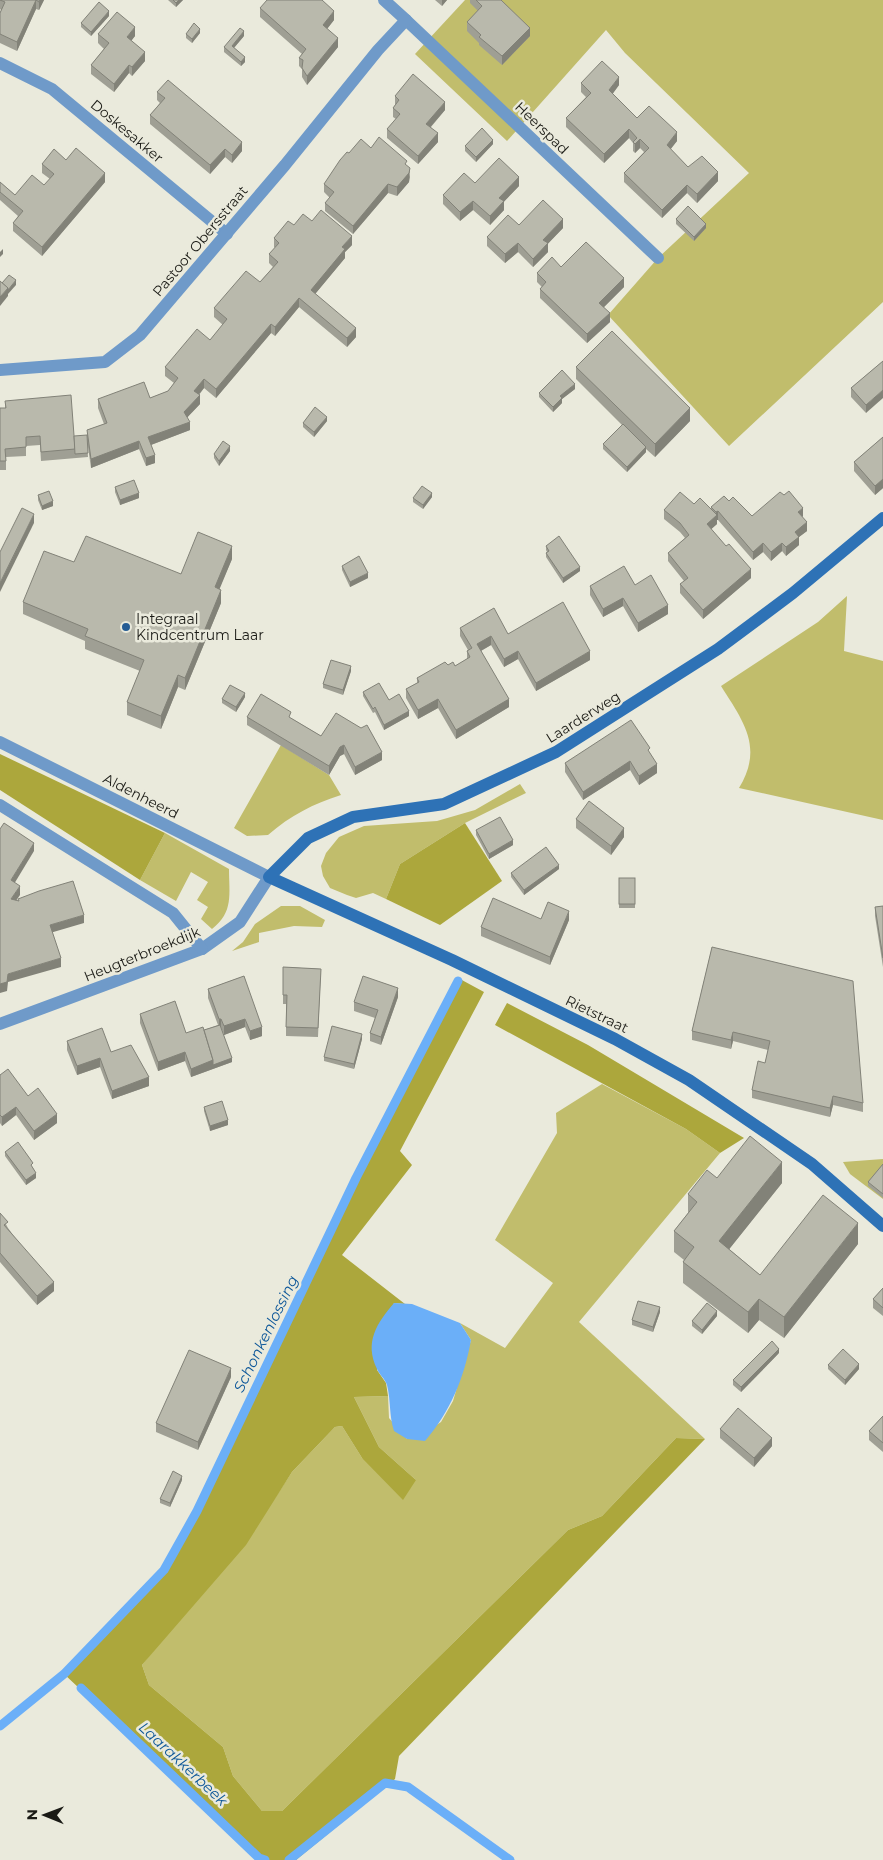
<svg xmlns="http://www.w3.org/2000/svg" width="883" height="1860" viewBox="0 0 883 1860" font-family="Montserrat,sans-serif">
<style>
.green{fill:#c1bd6c}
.forest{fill:#aca73c}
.water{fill:#6baff8}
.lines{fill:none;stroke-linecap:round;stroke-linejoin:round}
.stream{stroke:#6baff8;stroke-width:9}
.street{stroke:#6f9ac9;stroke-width:12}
.secondary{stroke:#2e72b6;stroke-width:12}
.wall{fill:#9f9f94}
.shaded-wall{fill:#828278}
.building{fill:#b9b9ac;stroke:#828278}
.poi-dot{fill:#255c94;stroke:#eaeadc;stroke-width:2}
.labels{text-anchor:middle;stroke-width:5;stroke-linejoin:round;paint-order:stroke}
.street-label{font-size:14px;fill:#1a1a15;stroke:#eaeadc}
.poi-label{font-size:14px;fill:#1a1a15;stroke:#eaeadc;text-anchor:start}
.water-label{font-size:15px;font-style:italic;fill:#0d5799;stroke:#eaeadc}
</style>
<rect width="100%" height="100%" fill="#eaeadc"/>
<!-- green -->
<g class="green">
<polygon points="465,0 883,0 883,302 729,446 608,315 658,258 749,173 625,53 606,30 507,141 415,54"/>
<path d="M847 596 844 651 883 661V820L739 788C764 747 743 721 721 686L818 622Z"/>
<path d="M281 745 329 775 341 795C313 804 291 815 268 835L247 836 234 828Z"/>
<polygon points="520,784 526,793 465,823 400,864 386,899 373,893 356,898 347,895 330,888 323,876 321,866 326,853 339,837 364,826 437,821 475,810"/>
<path d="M165 833 229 869C229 894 234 912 212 929L201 919 208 907 197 900 208 882 191 872 176 901 140 880Z"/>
<polygon points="281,906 300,906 325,920 322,927 294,926 259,933 259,942 232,951 243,942 255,924"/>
<polygon points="602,1084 686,1129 720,1153 579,1322 705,1439 676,1438 602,1516 568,1530 282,1811 262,1811 233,1776 223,1747 149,1685 142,1665 275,1498 292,1472 335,1427 342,1426 362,1458 416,1480 379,1447 354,1397 388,1396 389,1418 407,1439 415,1439 441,1422 453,1401 471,1340 460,1323 505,1348 553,1283 495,1240 557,1133 556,1113"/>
<polygon points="883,1159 883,1199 850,1174 843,1162"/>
</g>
<!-- forest -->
<g class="forest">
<polygon points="0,754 165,833 140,880 0,790"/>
<polygon points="465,823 502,881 440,925 386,899 400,864"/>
<polygon points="460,979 484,992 400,1151 412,1165 342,1255 405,1304 394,1303 377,1370 386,1383 388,1396 354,1397 379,1447 416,1480 403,1500 362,1458 342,1426 335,1427 292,1472 246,1545 142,1665 149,1685 223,1747 233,1776 262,1811 282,1811 568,1530 602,1516 676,1438 705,1439 399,1756 395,1779 296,1860 263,1860 64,1674 101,1639 164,1570 198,1511 356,1179"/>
<polygon points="507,1003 588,1045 744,1138 720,1153 686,1129 495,1025"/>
</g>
<!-- water -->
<path class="water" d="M394 1303 412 1304 460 1323 471 1340C464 1379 450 1412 425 1441L407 1439 394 1431C389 1416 391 1401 387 1385 385 1379 379 1374 377 1369 364 1342 377 1323 394 1303Z"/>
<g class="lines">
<!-- stream -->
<g class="stream">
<polyline points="81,1688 259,1858 265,1860"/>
<polyline points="0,1726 64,1674 164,1570 197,1511 356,1178 458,981"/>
<polyline points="289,1860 385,1783 408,1787 510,1860"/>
</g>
<!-- street -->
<g class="street">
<polyline points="406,20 658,258"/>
<polyline points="0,63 52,89 227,234"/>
<polyline points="0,370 105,362 140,335 285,165 378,50 406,20 384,0"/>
<polyline points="0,742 269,877 240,922 202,949 0,1024"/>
<polyline points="0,805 173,913 202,949"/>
</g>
<!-- secondary -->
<polyline class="secondary" points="883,518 793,593 718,649 556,752 444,804 353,817 308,838 269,877 452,960 615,1039 689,1080 812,1164 883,1226"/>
</g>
<!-- wall -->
<g class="wall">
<polygon points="0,0 44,0 39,10 36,9 17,51 0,43 0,13 1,10 0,9"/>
<polygon points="168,0 183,0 176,7"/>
<polygon points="435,0 447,0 442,6"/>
<polygon points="470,0 501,0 530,36 502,65 479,45 479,43 467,31 467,22 478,11 470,3"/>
<polygon points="260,8 334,20 327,29 338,47 307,85 302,77 302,69 299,66 299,58 302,54 260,17"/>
<polygon points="109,16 91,36 81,27 81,23"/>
<polygon points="200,33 192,43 186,38 186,34"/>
<polygon points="98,34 135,36 131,41 145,61 132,76 129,73 114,92 91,74 91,65 104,49 98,43"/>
<polygon points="244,36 234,48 245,62 241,66 224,52 224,47"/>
<polygon points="581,83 619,85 612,94 637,118 677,141 670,149 688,167 718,181 697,203 687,193 662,218 624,182 624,173 644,152 640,148 635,153 633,151 633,143 629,138 604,163 566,127 566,118 586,97 581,92"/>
<polygon points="157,92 242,151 232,163 225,157 210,174 150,124 150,115 160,103 157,100"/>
<polygon points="395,96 445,110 431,127 438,142 418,164 387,138 387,129 396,119 393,117 393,108 395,105"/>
<polygon points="493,144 476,162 465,151 465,146"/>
<polygon points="371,148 407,166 410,177 409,182 397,196 388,193 353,234 325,211 325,203 330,198 324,192 324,184"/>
<polygon points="66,160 105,182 42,256 13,231 13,223 18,216 0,200 0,182 15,195 44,185 50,179 42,173 42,164"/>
<polygon points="475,183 519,186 504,201 504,210 490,225 473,210 460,221 443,204 443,195"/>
<polygon points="676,219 706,228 694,241 676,224"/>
<polygon points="312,221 352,245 345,252 345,258 315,294 356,337 347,347 299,307 275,336 271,333 216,398 204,388 199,395 200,404 187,417 190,430 151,445 155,463 146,466 139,449 91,468 87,440 88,457 41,461 40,445 26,446 26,456 6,457 6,470 0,470 0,408 5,408 5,401 74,436 87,438 87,430 104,424 98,408 98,399 150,398 168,391 174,383 165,376 165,367 210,340 223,325 214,317 214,308 260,282 273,267 269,263 269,254 275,248 274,247 274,238 294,225"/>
<polygon points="519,225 563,228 548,243 548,252 533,267 518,252 505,263 487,246 487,237"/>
<polygon points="561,267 624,287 604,307 610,322 587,343 540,298 540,289 542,287 537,282 537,273"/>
<polygon points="883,361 866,413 851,397 851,388"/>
<polygon points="576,367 690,421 655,457 646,449 646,452 627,472 603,449 603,444 622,425 576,379"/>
<polygon points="575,389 562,399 562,403 553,412 539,397 539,393"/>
<polygon points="327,421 314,437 303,427 303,423"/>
<polygon points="883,437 883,488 875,495 854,471 854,462"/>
<polygon points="230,451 219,466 214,458 214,454"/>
<polygon points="115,487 139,498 120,505 115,492"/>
<polygon points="38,495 53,506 42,510 38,500"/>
<polygon points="432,497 423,509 413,502 413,498"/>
<polygon points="694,504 711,509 711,507 752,516 803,516 802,517 807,531 799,537 799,545 786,556 782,551 771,561 763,552 753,560 718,520 717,520 717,524 711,529 751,578 703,619 680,593 680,584 684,581 668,561 668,553 685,538 680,532 664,519 664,510"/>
<polygon points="546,546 580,571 563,583 546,557 546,553 547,552 546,550"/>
<polygon points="232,559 219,589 221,603 185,690 178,687 161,729 127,715 127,702 140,671 85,649 85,641 23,614 23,602 74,562 181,574"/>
<polygon points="342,566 368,578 350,587 342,570"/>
<polygon points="635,585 668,614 638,632 623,606 603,617 590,595 590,586"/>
<polygon points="460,628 508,634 590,660 536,691 518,659 504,667 491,645 481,651 509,707 456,739 438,708 418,719 406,698 406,689 417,683 417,678 448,665 455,666 467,659 467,651 468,650 460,636"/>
<polygon points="351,671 343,695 323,688 323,684"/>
<polygon points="363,692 389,700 409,716 384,730 375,712 373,713 363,696"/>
<polygon points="245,697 236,712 222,703 222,699"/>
<polygon points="247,717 291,718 321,736 382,760 355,775 344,754 340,756 329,775 247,725"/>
<polygon points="650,753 657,773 639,785 630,770 583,800 565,772 565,763"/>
<polygon points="576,819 624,837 611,855 576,828"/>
<polygon points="476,830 513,845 489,859 476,835"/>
<polygon points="559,869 524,895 511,877 511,873"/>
<rect x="619" y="878" width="16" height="30"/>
<polygon points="883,906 883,967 875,916 875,907"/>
<polygon points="541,919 569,920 550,965 481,936 481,927"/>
<polygon points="712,947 863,1103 863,1112 833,1105 830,1117 752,1098 752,1090 765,1063 768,1050 733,1041 731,1049 692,1040 692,1031"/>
<polygon points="283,967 321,969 318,1037 286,1036 286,1004 283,1004"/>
<polygon points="244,976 262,1036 250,1040 245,1027 224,1035 221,1027 232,1062 191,1077 185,1061 158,1071 140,1023 140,1014 186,1033 204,1030 218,1025 208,998 208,989"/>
<polygon points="398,997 381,1045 370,1041 370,1033 375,1018 354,1011 354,1002"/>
<polygon points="362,1039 354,1069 324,1061 324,1057"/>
<polygon points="67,1041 111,1052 149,1086 112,1099 100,1067 77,1075 67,1050"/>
<polygon points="0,1075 28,1096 57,1123 34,1140 16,1115 2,1126 0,1123"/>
<polygon points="204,1107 228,1125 210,1131 204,1111"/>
<polygon points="5,1152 33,1168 36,1178 26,1185 5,1156"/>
<polygon points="883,1164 883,1198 868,1186 868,1182"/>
<polygon points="717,1178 782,1183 729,1249 760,1275 858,1244 784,1338 759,1320 748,1333 683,1283 683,1262 684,1260 674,1252 674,1231 688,1213 688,1194"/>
<polygon points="0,1213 8,1228 54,1291 37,1305 0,1262"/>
<polygon points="883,1288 883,1316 873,1308 873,1299"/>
<polygon points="660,1312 653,1332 632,1325 632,1320"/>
<polygon points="717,1316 702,1334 692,1326 692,1321"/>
<polygon points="779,1353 741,1392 733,1385 733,1380"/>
<polygon points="828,1365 859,1369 845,1385 828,1369"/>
<polygon points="231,1377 198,1450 156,1432 156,1423"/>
<polygon points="883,1416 883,1452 869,1440 869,1431"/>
<polygon points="720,1429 772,1446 754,1467 720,1438"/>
<polygon points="182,1480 170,1507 160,1503 160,1499"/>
</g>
<!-- shaded-wall -->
<g class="shaded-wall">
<polygon points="36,0 36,9 17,51 17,42"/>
<polygon points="40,0 44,0 39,10 39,2"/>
<polygon points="179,0 183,0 176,7 176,3"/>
<polygon points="442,0 447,0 442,6"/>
<polygon points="109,11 109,16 91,36 91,32"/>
<polygon points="334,11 334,20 323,34 323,25"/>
<polygon points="135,27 135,36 127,46 127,37"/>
<polygon points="530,28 530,36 502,65 502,56"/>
<polygon points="200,29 200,33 192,43 192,39"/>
<polygon points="244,31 244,36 232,50 232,46"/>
<polygon points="338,38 338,47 307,85 307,76"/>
<polygon points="145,52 145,61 132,76 132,67"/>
<polygon points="245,57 245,62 241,66 241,62"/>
<polygon points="129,65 129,73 114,92 114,84"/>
<polygon points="619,77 619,85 609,99 609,90"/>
<polygon points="445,102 445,110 426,132 426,124"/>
<polygon points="629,129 629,138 604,163 604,154"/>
<polygon points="677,132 677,141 667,154 667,145"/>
<polygon points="438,133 438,142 418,164 418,156"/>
<polygon points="640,139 640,148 635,153 635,144"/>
<polygon points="493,140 493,144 476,162 476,157"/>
<polygon points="242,142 242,151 232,163 232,155"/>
<polygon points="225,149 225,157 210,174 210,165"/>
<polygon points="410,168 409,182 397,196 397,187"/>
<polygon points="718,172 718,181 697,203 697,194"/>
<polygon points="105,173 105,182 42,256 42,247"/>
<polygon points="519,177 519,186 499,207 499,198"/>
<polygon points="388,184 388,193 353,234 353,226"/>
<polygon points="687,185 687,193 662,218 662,210"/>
<polygon points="473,201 473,210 460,221 460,212"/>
<polygon points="504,201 504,210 490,225 490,216"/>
<polygon points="563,219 563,228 543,249 543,240"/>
<polygon points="706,224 706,228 694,241 694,237"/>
<polygon points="352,236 352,245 345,252 345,258 311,299 311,290 342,247"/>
<polygon points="518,243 518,252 505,263 505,254"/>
<polygon points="548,243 548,252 533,267 533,259"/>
<polygon points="3,249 3,254 0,257 0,252"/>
<polygon points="624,278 624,287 599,312 599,303"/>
<polygon points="16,280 16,285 8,294 8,290"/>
<polygon points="8,288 8,296 0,306 0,297"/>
<polygon points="299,298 299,307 275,336 275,327"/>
<polygon points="610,313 610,322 587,343 587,334"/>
<polygon points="271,324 271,333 216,398 216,389"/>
<polygon points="356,328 356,337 347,347 347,338"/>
<polygon points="204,379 204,388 194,400 194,391"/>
<polygon points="575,384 575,389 562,399 562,403 553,412 553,407 560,396"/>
<polygon points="883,390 883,398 866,413 866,405"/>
<polygon points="200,395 200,404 184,421 184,412"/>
<polygon points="690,408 690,421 655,457 655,444"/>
<polygon points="327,417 327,421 314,437 314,432"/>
<polygon points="190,422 190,430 148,446 148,437"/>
<polygon points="139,441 139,449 91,468 91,459"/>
<polygon points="230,446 230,451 219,466 219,461"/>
<polygon points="646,447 646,452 627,472 627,467"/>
<polygon points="155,455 155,463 146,466 146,458"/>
<polygon points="883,479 883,488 875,495 875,486"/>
<polygon points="139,493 139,498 120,505 120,500"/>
<polygon points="432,493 432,497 423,509 423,505"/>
<polygon points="53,501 53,506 42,510 42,506"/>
<polygon points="803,508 803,516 798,521 798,512"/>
<polygon points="718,511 718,520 717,520 717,524 707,533 707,524 716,516 716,512"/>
<polygon points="34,514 34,523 0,592 0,583"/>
<polygon points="807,522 807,531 799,537 799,545 786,556 786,547 795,532"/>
<polygon points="763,543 763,552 753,560 753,552"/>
<polygon points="782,543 782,551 771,561 771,552"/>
<polygon points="232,546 232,559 215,600 215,587"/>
<polygon points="580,567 580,571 563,583 563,578"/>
<polygon points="751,569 751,578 703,619 703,610"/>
<polygon points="368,573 368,578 350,587 350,582"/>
<polygon points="221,590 221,603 185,690 185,678"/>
<polygon points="623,598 623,606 603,617 603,609"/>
<polygon points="668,605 668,614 638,632 638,623"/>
<polygon points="491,636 491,645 477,653 477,644"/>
<polygon points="518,651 518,659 504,667 504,659"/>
<polygon points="590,651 590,660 536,691 536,683"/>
<polygon points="351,666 351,671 343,695 343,690"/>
<polygon points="178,675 178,687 161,729 161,716"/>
<polygon points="245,693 245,697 236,712 236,707"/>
<polygon points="438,699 438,708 418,719 418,710"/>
<polygon points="509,699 509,707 456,739 456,730"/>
<polygon points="409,711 409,716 384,730 384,725"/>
<polygon points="344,745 344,754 340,756 329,775 329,766 340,747"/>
<polygon points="382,752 382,760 355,775 355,767"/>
<polygon points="630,761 630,770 583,800 583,792"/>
<polygon points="657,764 657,773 639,785 639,776"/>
<polygon points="624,828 624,837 611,855 611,846"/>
<polygon points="513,840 513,845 489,859 489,854"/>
<polygon points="34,843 34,851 11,889 11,880"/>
<polygon points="559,865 559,869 524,895 524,890"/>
<polygon points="20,886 20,895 11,908 11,899"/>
<polygon points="569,911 569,920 550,965 550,957"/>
<polygon points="84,915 84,923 50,933 50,925"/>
<polygon points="61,958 61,967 8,982 7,991 0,993 0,984 8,974"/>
<polygon points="398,988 398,997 381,1045 381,1037"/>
<polygon points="219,1019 221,1019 221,1027 219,1028"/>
<polygon points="245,1019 245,1027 224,1035 224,1026"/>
<polygon points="262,1027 262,1036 250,1040 250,1031"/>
<polygon points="733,1032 733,1041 731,1049 731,1040"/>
<polygon points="362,1034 362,1039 354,1069 354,1064"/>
<polygon points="185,1052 185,1061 158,1071 158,1062"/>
<polygon points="100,1058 100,1067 77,1075 77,1066"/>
<polygon points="232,1058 232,1062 191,1077 191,1069 213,1060"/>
<polygon points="149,1077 149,1086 112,1099 112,1091"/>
<polygon points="833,1096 833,1105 830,1117 830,1108"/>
<polygon points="16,1107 16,1115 2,1126 2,1117"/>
<polygon points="57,1114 57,1123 34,1140 34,1131"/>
<polygon points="228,1120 228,1125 210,1131 210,1126"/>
<polygon points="782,1162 782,1183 719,1262 719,1241"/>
<polygon points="36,1173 36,1178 26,1185 26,1180"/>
<polygon points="858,1223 858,1244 784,1338 784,1317"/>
<polygon points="54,1282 54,1291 37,1305 37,1296"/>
<polygon points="759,1299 759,1320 748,1333 748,1312"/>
<polygon points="660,1307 660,1312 653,1332 653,1327"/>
<polygon points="717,1311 717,1316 702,1334 702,1330"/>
<polygon points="779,1349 779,1353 741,1392 741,1387"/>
<polygon points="859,1364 859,1369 845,1385 845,1380"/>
<polygon points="231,1368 231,1377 198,1450 198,1442"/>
<polygon points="772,1438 772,1446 754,1467 754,1458"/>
<polygon points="182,1476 182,1480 170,1507 170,1503"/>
</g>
<!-- building -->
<g class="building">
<polygon points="0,0 40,0 39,2 36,0 17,42 0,34 0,13 5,2"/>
<polygon points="173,0 179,0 176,3"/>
<polygon points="267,0 322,0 334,11 323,25 338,38 307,76 302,68 303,60 299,58 306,49 260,8"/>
<polygon points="476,0 501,0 530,28 502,56 479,37 481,35 467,22 482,6"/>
<polygon points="99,2 109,11 91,32 81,23"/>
<polygon points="117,12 135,27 127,37 145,52 132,67 129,65 114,84 91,65 109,43 98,34"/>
<polygon points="194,23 200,29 192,39 186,34"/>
<polygon points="240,28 244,31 232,46 245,57 241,62 224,47"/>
<polygon points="602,61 619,77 609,90 637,118 649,106 677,132 667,145 688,167 702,156 718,172 697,194 687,185 662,210 624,173 649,148 640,139 635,144 633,142 637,138 629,129 604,154 566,118 591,93 581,83"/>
<polygon points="413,74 445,102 426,124 438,133 418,156 387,129 400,114 393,108 399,100 395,96"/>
<polygon points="168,80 242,142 232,155 225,149 210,165 150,115 165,98 157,92"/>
<polygon points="482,128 493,140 476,157 465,146"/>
<polygon points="379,137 407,161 405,164 410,168 409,173 397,187 388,184 353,226 325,203 334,192 324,184 340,160 347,152 349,153 361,139 371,148"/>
<polygon points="76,148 105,173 42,247 13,223 23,211 0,192 0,182 15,195 32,175 44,185 54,174 42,164 54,149 66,160"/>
<polygon points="499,158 519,177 499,198 504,201 490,216 473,201 460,212 443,195 464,173 475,183"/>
<polygon points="543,200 563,219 543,240 548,243 533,259 518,243 505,254 487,237 508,215 519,225"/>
<polygon points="688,206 706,224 694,237 676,219"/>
<polygon points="321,210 352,236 342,247 345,249 311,290 356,328 347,338 299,298 275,327 271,324 216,389 204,379 194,391 200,395 184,412 190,422 148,437 155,455 146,458 139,441 91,459 87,430 107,423 98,399 144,382 150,398 168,391 178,378 165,367 197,329 210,340 227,319 214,308 246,271 260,282 278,262 269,254 279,243 274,238 288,221 294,225 303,214 312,221"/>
<polygon points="586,242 624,278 599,303 610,313 587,334 540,289 546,282 537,273 552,257 561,267"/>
<polygon points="9,275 16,280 8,290 8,288 2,283"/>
<polygon points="0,281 8,288 0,297"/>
<polygon points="612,331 690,408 655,444 576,367"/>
<polygon points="883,361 883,390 866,405 851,388"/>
<polygon points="562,370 575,384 560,396 562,398 553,407 539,393"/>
<polygon points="71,395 75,449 41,452 40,436 26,437 26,447 5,449 6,461 0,461 0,408 6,408 5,401"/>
<polygon points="315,407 327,417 314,432 303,423"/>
<polygon points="623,424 646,447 627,467 603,444"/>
<polygon points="87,435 88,453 75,454 74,436"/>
<polygon points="883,437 883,479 875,486 854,462"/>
<polygon points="223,441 230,446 219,461 214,454"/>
<polygon points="134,480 139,493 120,500 115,487"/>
<polygon points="422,486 432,493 423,505 413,498"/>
<polygon points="49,491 53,501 42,506 38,495"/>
<polygon points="789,491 803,508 798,512 807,522 795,532 799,537 786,547 782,543 771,552 763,543 753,552 718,511 716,512 711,507 724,496 729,501 733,497 752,516 780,492 784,495"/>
<polygon points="680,492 694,504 700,498 717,515 707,524 726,546 729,544 751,569 703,610 680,584 688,578 668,553 689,535 680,523 664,510"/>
<polygon points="22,508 34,514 0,583 0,552"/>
<polygon points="198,532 232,546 215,587 221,590 185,678 178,675 161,716 127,702 144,660 85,636 88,629 23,602 44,551 74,562 86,536 181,574"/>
<polygon points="559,536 580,567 563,578 546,553 549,551 546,546"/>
<polygon points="359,556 368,573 350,582 342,566"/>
<polygon points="624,566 635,585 651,575 668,605 638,623 623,598 603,609 590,586"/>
<polygon points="563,602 590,651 536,683 518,651 504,659 491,636 477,644 509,699 456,730 438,699 418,710 406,689 419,682 417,678 445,662 448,665 453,662 455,666 470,657 467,651 472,648 460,628 494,608 508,634"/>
<polygon points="331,660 351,666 343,690 323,684"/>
<polygon points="379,683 389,700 399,694 409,711 384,725 375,707 373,709 363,692"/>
<polygon points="230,685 245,693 236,707 222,699"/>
<polygon points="261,694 291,712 289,717 321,736 336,713 361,728 367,725 382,752 355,767 344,745 340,747 329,766 247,717"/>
<polygon points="631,720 650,748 648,750 657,764 639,776 630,761 583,792 565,763"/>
<polygon points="589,801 624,828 611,846 576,819"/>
<polygon points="500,817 513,840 489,854 476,830"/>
<polygon points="4,823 34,843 11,880 20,886 11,899 19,901 18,899 39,891 73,881 84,915 50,925 61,958 8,974 7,982 0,984 0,829"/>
<polygon points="546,847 559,865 524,890 511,873"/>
<rect x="619" y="878" width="16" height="26"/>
<polygon points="493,898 541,919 548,902 569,911 550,957 481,927"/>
<polygon points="883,906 883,958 875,907"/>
<polygon points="712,947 853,981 863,1103 833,1096 830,1108 752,1090 758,1061 765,1063 770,1041 733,1032 731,1040 692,1031"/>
<polygon points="283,967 321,969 318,1028 286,1027 287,995 283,995"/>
<polygon points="244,976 262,1027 250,1031 245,1019 224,1026 221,1019 219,1019 208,989"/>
<polygon points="363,976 398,988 381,1037 370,1033 378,1010 354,1002"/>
<polygon points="175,1001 186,1033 203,1027 213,1060 191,1069 185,1052 158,1062 140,1014"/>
<polygon points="220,1025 232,1058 213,1065 213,1060 204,1030"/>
<polygon points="332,1026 362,1034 354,1064 324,1057"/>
<polygon points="102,1028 111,1052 131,1045 149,1077 112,1091 100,1058 77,1066 67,1041"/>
<polygon points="8,1069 28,1096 38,1088 57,1114 34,1131 16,1107 2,1117 0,1115 0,1075"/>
<polygon points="222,1101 228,1120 210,1126 204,1107"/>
<polygon points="750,1136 782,1162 719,1241 760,1275 823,1195 858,1223 784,1317 759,1299 748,1312 683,1262 694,1247 674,1231 697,1202 688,1194 707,1170 717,1178"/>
<polygon points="18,1142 33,1163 31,1165 36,1173 26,1180 5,1152"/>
<polygon points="883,1164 883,1194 868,1182"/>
<polygon points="0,1213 8,1222 4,1225 54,1282 37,1296 0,1253"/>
<polygon points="883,1288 883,1308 873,1299"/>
<polygon points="638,1301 660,1307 653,1327 632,1320"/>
<polygon points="707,1303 717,1311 702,1330 692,1321"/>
<polygon points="772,1341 779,1349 741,1387 733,1380"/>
<polygon points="843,1349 859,1364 845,1380 828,1365"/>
<polygon points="189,1350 231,1368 198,1442 156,1423"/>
<polygon points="738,1408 772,1438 754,1458 720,1429"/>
<polygon points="883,1416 883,1443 869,1431"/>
<polygon points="173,1471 182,1476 170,1503 160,1499"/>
</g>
<!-- markers -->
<circle class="poi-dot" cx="126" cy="627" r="5"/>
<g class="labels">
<!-- street labels -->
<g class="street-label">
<text transform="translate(542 128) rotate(44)" y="5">Heerspad</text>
<text transform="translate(127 131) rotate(40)" y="5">Doskesakker</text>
<text transform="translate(200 241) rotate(-50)" y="5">Pastoor Obersstraat</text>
<text transform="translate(583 717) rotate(-32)" y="5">Laarderweg</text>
<text transform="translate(141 796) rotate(27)" y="5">Aldenheerd</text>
<text transform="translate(142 954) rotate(-22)" y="5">Heugterbroekdijk</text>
<text transform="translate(597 1014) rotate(26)" y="5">Rietstraat</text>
</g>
<!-- poi labels -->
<g class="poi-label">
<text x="136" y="624">Integraal<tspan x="136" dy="16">Kindcentrum Laar</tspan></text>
</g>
<!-- water labels -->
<g class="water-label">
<text transform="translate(266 1334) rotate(-64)" y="5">Schonkenlossing</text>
<text transform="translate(183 1764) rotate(43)" y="5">Laarakkerbeek</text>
</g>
</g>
<!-- north arrow -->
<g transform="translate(45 1815) rotate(271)" stroke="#eaeadc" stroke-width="4" paint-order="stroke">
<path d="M0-4L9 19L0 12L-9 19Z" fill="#1a1a15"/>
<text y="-8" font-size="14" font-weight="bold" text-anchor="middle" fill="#1a1a15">N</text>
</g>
</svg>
